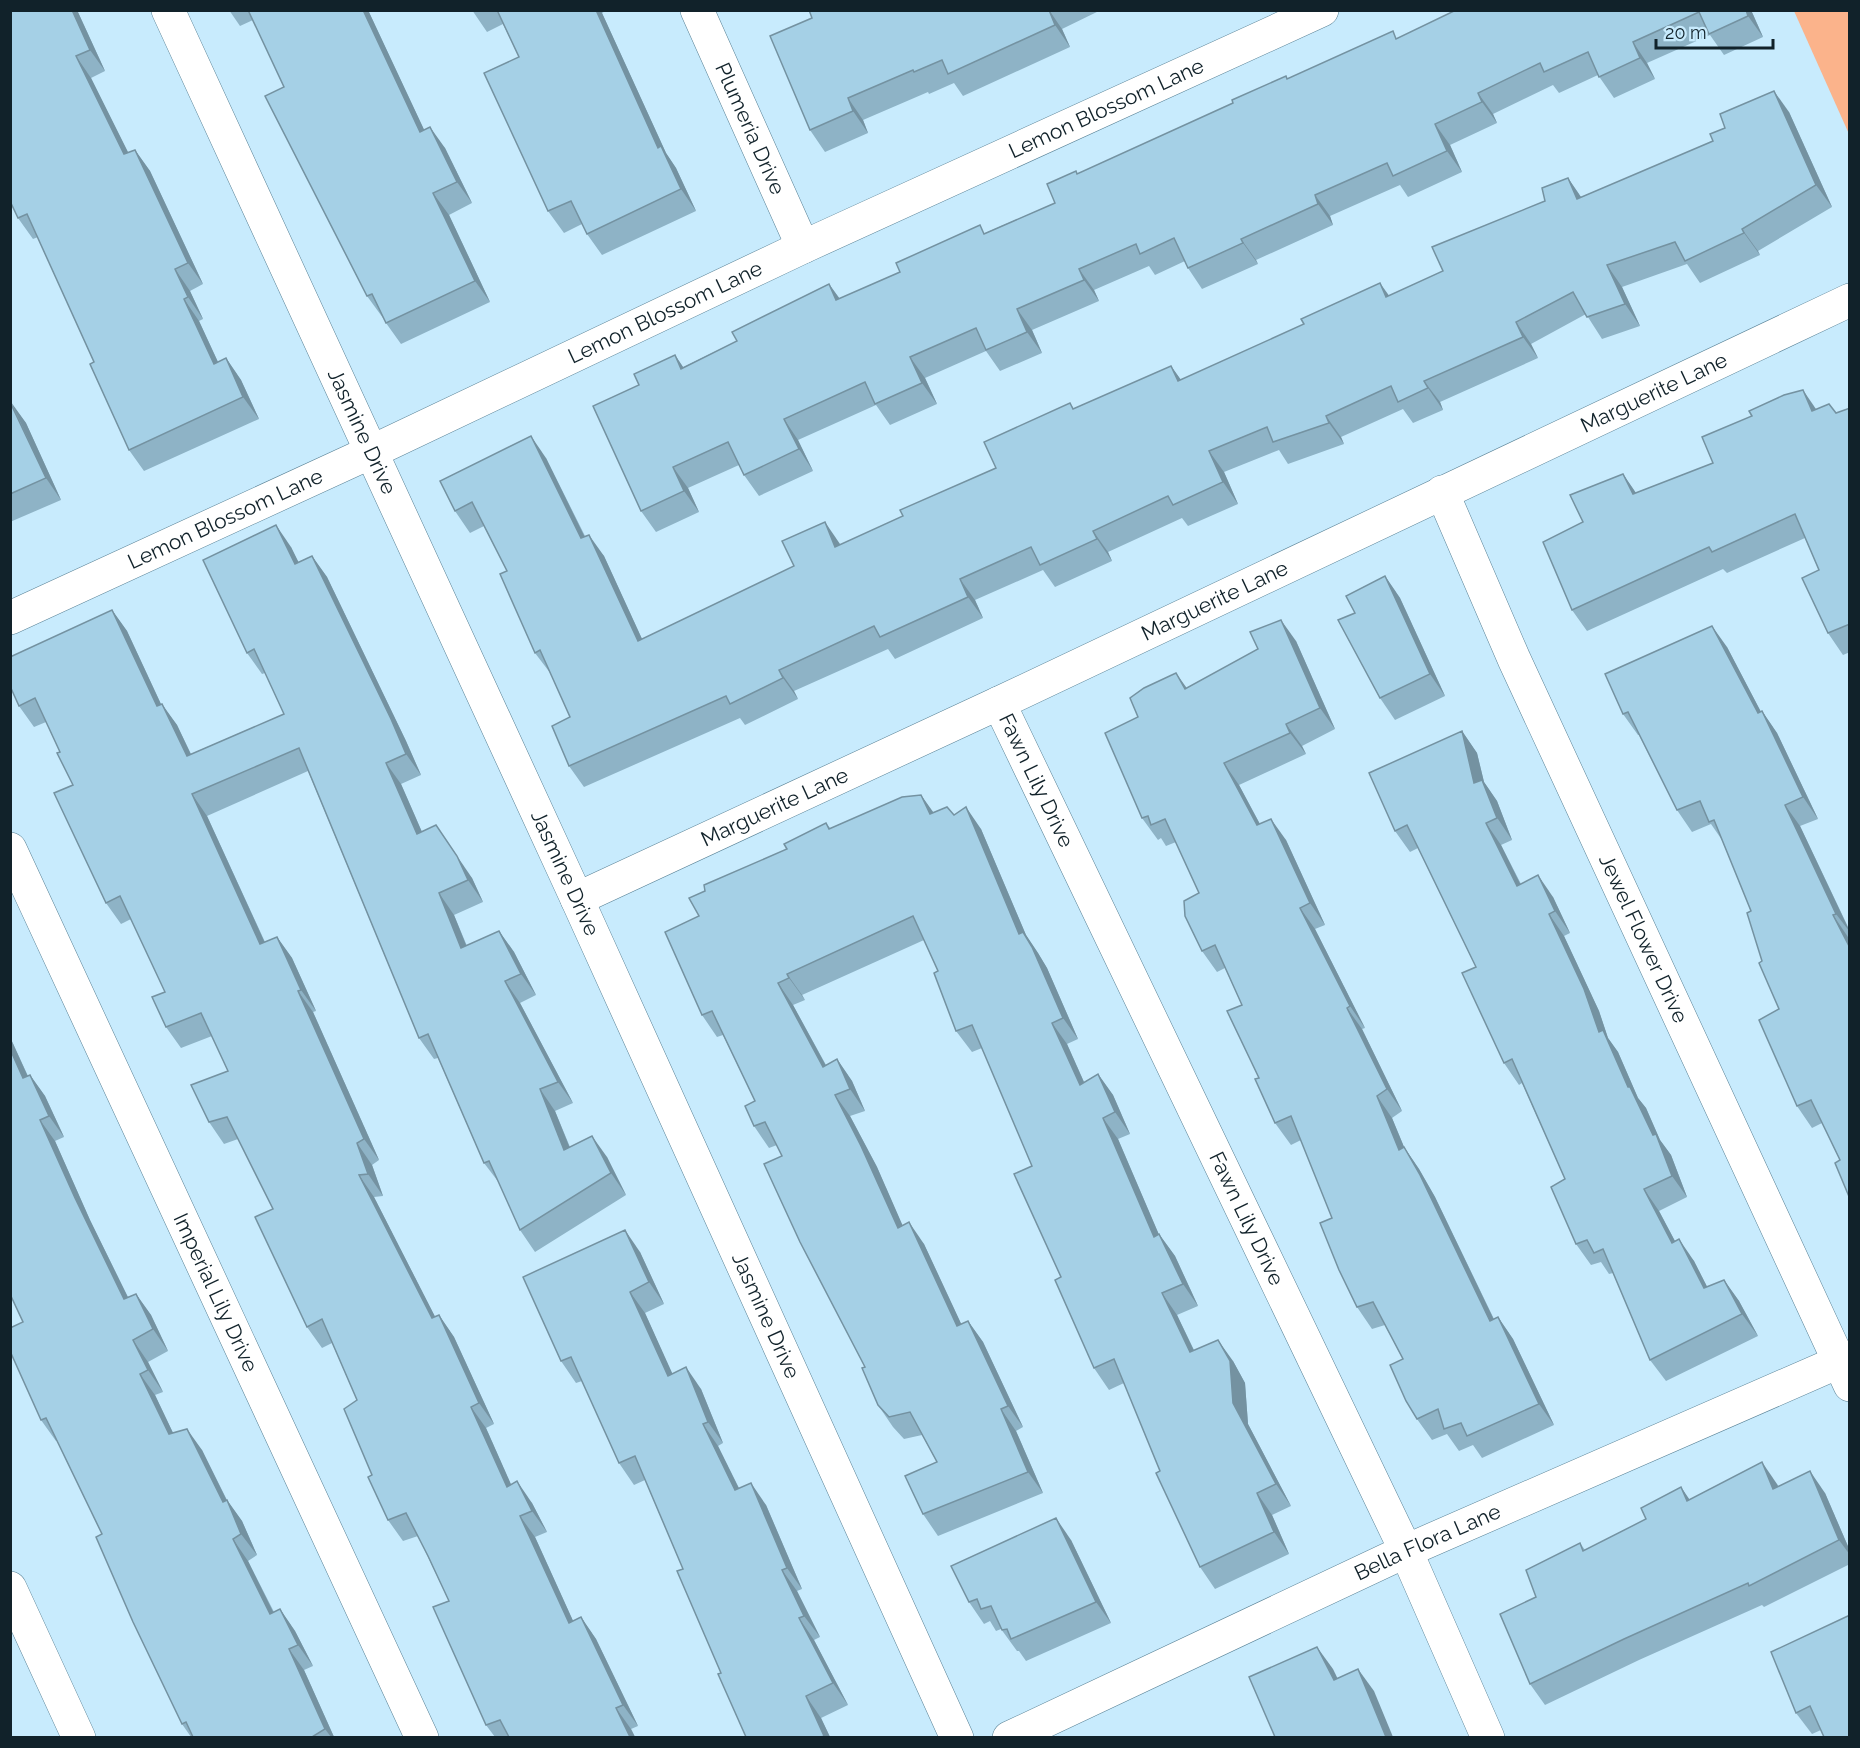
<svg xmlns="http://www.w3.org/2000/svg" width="1860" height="1748" viewBox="0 0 1860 1748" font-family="Raleway,sans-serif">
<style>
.green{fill:#fbb38b}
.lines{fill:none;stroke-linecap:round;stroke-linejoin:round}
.minor-casing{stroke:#598296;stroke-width:34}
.primary-casing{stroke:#598296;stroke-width:34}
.minor{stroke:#fff;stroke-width:33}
.primary{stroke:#fff;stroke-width:33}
.wall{fill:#8eb3c6}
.shaded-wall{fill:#7492a1}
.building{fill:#a5d0e6;stroke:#7492a1;stroke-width:1.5}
.labels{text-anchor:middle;stroke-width:4.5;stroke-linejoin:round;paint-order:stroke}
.street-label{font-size:21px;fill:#11222a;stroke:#c8ebfd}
</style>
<rect width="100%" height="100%" fill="#c8ebfd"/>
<!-- green -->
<polygon class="green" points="1794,11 1849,11 1849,134"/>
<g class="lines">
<!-- minor casing -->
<g class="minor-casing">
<g id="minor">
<path id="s1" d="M168 10 577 899 957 1738"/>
<path id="s2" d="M697 10 803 247"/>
<path id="s3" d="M1442 492 1514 659 1850 1385"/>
<path id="s4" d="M10 618 371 452 803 247 1322 10"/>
<path id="s5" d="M999 703 1406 1551 1488 1738"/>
<path id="s6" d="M10 849 422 1738"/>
<path id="s7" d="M577 899 999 703 1850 300"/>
<path id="s8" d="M1009 1738 1406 1551 1850 1357"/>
</g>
</g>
<!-- primary casing -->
<g class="primary-casing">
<polyline id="primary" points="10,1588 79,1738"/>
</g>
<!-- minor -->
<use href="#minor" class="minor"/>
<!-- primary -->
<use href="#primary" class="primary"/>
</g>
<!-- wall -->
<g class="wall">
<polygon points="10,10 77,10 105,71 91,78 128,153 135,150 150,171 203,284 190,291 203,319 199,321 218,362 226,358 241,380 259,419 144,471 129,450 94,362 38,237 33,239 18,218"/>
<polygon points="229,10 368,10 424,130 445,148 472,203 449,215 490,302 401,344 386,323 383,318 367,296 284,87 253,20 240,26"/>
<polygon points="472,10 607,10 602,13 666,153 676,168 696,211 602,255 587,234 582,224 564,233 548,211 519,57 503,24 487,32"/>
<polygon points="809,10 1101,10 1062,29 1070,47 963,96 954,83 929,94 928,92 863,120 868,133 825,152 810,130 812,18"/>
<polygon points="1456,10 1751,10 1763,37 1724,55 1710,35 1647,63 1655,79 1614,98 1598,75 1559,93 1553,85 1493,114 1497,123 1450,145 1462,172 1408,197 1400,185 1330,216 1333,225 1256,260 1258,264 1202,289 1188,268 1185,261 1155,275 1149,266 1094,290 1099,301 1032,330 1042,353 1000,371 986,351 925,378 937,404 890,425 876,405 798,440 813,471 759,496 744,475 739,465 688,488 699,512 656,532 641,511 639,385 675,355 683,367 737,341 829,284 840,299 900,272 985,233 1055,203 1078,174 1288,79 1398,39"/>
<polygon points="1789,112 1832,207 1758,251 1760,255 1700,283 1687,264 1622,287 1640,326 1602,339 1586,314 1531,344 1538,358 1440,402 1443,410 1413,423 1403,409 1341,437 1344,444 1288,464 1279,450 1224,472 1238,504 1188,526 1182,518 1108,552 1112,561 1055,587 1043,570 975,600 983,618 895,659 888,649 794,691 798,699 745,725 740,718 584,787 569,766 570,717 551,674 535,653 507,571 484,526 470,533 455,511 546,458 585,536 604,556 642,639 840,545 903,516 996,468 1070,403 1074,409 1171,366 1181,380 1389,296 1443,271 1545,201 1568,178 1581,197"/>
<polygon points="10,402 26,423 61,500 10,522"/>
<polygon points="1850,408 1850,652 1843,655 1828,633 1819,570 1805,538 1727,573 1723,569 1587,631 1572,610 1623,474 1636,493 1713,463 1816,410 1836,413"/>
<polygon points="291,547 298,562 312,556 327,577 406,741 421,775 401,784 422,832 472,878 483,902 454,915 467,946 499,931 514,952 536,995 520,1003 573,1103 555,1111 570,1147 607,1157 626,1195 535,1252 520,1230 500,1184 484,1163 438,1058 434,1059 419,1038 308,771 207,816 265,942 277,937 292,958 316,1011 313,1012 379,1160 372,1165 383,1196 374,1197 435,1317 439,1315 454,1337 494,1424 486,1428 511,1485 532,1503 547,1532 535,1537 573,1621 581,1617 596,1639 638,1726 631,1729 635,1737 495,1737 486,1725 449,1601 418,1536 403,1541 388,1520 372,1475 357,1400 332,1343 322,1348 307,1327 273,1209 238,1139 224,1144 209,1122 228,1071 212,1036 181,1048 166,1027 165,992 131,919 121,924 106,903 73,785 60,752 46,722 34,727 19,706 112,610 127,631 161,704 177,725 191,754 284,714 265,673 262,674 247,653"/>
<polygon points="1385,576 1400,598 1445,696 1395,720 1380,698 1355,613"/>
<polygon points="1296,641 1335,729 1302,746 1306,754 1239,785 1260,824 1286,840 1325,925 1315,929 1365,1028 1362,1029 1402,1111 1392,1118 1404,1147 1419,1169 1435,1197 1494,1319 1498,1317 1513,1339 1554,1425 1482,1458 1473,1445 1459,1451 1447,1434 1432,1440 1417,1419 1403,1359 1385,1325 1372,1329 1357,1307 1332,1218 1301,1140 1291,1145 1275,1123 1259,1078 1242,1005 1225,968 1217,972 1202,951 1199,893 1176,842 1166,846 1161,838 1158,840 1142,818 1138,717 1187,688"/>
<polygon points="1727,647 1761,712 1762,711 1777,733 1818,819 1800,826 1850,931 1850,936 1848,937 1850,940 1850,1199 1840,1160 1822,1123 1812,1128 1797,1106 1779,1009 1762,961 1751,911 1722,840 1711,824 1692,832 1677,810 1639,735 1638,735 1623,714"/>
<polygon points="1462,731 1477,753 1484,782 1497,801 1512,840 1501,845 1521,884 1553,897 1570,933 1564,936 1599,1011 1608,1038 1618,1052 1638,1098 1646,1108 1660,1140 1671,1155 1687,1197 1659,1211 1675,1241 1694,1261 1707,1287 1724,1280 1739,1301 1758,1336 1666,1381 1650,1360 1613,1273 1609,1274 1601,1262 1591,1265 1576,1244 1565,1179 1522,1083 1519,1085 1504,1063 1476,967 1418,848 1410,852 1395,831"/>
<polygon points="921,795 933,813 954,815 981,829 1026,935 1038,953 1047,968 1078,1039 1067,1044 1084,1082 1098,1074 1113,1095 1130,1134 1118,1139 1159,1235 1159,1234 1175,1256 1198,1306 1177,1315 1194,1350 1233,1361 1245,1383 1248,1424 1291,1506 1272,1515 1289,1554 1215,1589 1200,1567 1124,1383 1109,1390 1094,1368 1061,1277 1032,1166 982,1048 972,1052 956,1031 938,971 924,940 802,995 805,1000 793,1005 826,1065 837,1059 852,1081 865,1111 850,1116 877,1167 902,1225 924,1244 961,1324 968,1321 983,1342 1023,1427 1016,1431 1043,1493 938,1536 923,1514 937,1462 922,1435 904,1439 893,1427 878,1405 865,1367 782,1156 777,1145 769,1148 754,1126 755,1101 723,1035 717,1037 702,1015 699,916 705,891 787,849 826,823 831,829"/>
<polygon points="10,1037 28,1076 30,1075 45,1096 64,1137 55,1141 90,1220 128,1297 136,1294 151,1315 168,1351 148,1362 163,1392 155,1395 173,1433 202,1450 227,1500 242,1521 257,1555 248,1561 274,1612 280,1609 295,1631 313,1666 304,1670 334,1737 191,1737 182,1724 102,1534 57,1441 56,1441 41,1420 23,1322 10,1294"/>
<polygon points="640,1252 664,1304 645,1313 672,1374 701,1389 723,1443 718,1446 739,1488 766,1505 802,1589 797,1591 820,1637 814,1640 848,1705 821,1718 830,1737 746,1737 721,1673 683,1569 645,1480 634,1485 619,1463 582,1381 576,1383 561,1361"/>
<polygon points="1777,1484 1778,1486 1825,1493 1850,1551 1850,1564 1764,1607 1762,1605 1639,1660 1545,1705 1530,1684 1536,1597 1580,1543 1585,1550 1646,1519 1681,1487 1689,1500"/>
<polygon points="1071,1540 1111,1623 1026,1661 1019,1651 1017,1651 1001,1629 996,1631 990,1621 984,1624 969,1602"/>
<polygon points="1850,1615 1821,1730 1812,1734 1796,1713"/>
</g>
<!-- shaded-wall -->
<g class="shaded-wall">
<polygon points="72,10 77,10 105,71 90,50"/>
<polygon points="363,10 368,10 435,153 420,132"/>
<polygon points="596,10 601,10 602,13 666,153 676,168 696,211 681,189 658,148"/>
<polygon points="1049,10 1062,29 1070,47 1055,25"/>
<polygon points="1746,10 1751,10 1763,37 1748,16"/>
<polygon points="1633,42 1647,63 1655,79 1640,58"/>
<polygon points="76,56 91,78 140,176 124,154"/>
<polygon points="1774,91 1789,112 1832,207 1816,185"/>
<polygon points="1478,93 1493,114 1497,123 1482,102"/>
<polygon points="848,98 863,120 868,133 853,111"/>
<polygon points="1435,124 1450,145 1462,172 1447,151"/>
<polygon points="430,127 445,148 472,203 457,182"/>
<polygon points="135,150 150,171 203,284 188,263"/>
<polygon points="1568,178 1583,200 1577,199"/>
<polygon points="433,193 449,215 490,302 475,281"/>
<polygon points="1315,195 1330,216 1333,225 1318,204"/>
<polygon points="1742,229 1758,251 1760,255 1744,233"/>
<polygon points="1241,239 1256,260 1258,264 1243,243"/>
<polygon points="1607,265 1622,287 1640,326 1625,304"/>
<polygon points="175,269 190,291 203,319 188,297"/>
<polygon points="1079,269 1094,290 1099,301 1084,280"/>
<polygon points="1380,283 1395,304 1386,297"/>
<polygon points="829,284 844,305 836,300"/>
<polygon points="184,299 199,321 229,386 214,364"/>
<polygon points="1017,309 1032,330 1042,353 1027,332"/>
<polygon points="1516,322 1531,344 1538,358 1523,337"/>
<polygon points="675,355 689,376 681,369"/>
<polygon points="910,357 925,378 937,404 922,383"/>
<polygon points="226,358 241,380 259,419 243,397"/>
<polygon points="1171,366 1186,387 1178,381"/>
<polygon points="1424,381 1440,402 1443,410 1428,388"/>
<polygon points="1803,390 1818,412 1812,411"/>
<polygon points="11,402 26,423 61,500 46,478"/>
<polygon points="1326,416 1341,437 1344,444 1329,423"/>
<polygon points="784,419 798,440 813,471 799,449"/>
<polygon points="531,436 546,458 596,560 581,538"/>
<polygon points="1209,451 1224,472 1238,504 1223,482"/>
<polygon points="673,467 688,488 699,512 684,491"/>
<polygon points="1623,474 1638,496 1633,494"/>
<polygon points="825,522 840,544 850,569 835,547"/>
<polygon points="276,525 291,547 310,585 295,564"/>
<polygon points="1093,531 1108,552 1112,561 1097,539"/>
<polygon points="589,535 604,556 653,663 638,641"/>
<polygon points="312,556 327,577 406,741 421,775 406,754"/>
<polygon points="1385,576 1400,598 1445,696 1430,674"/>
<polygon points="960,579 975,600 983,618 968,597"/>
<polygon points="112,610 127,631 172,728 157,706"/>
<polygon points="1281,620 1296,641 1335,729 1320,708"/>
<polygon points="1712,626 1727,647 1773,735 1758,713"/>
<polygon points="779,670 794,691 798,699 783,678"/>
<polygon points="1176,673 1191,694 1185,689"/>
<polygon points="162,704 177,725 202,778 187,756"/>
<polygon points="1762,711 1777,733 1818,819 1803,797"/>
<polygon points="1286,724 1302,746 1306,754 1290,733"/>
<polygon points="1462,731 1477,753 1484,782 1497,801 1512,840 1474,783"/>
<polygon points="386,763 401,784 432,855 417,834"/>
<polygon points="1224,763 1239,785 1272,847 1257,825"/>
<polygon points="192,794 207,816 275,965 260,944"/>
<polygon points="921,795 936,816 930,814"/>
<polygon points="1785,805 1800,826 1850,932 1836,914"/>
<polygon points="966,807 981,829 1026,935 1038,953 1047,968 1078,1039 1063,1018 1019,934"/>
<polygon points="1271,819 1286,840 1325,925 1310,903"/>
<polygon points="1486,823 1501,845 1532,908 1517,886"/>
<polygon points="436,825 472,878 483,902 468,880"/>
<polygon points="1538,875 1553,897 1570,933 1555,911"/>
<polygon points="439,893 454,915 476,970 461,948"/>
<polygon points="1300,908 1315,929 1365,1028 1350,1006"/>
<polygon points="1549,914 1564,936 1599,1011 1608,1038 1618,1052 1638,1098 1646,1108 1660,1140 1671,1155 1687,1197 1672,1176 1653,1135 1599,1032"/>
<polygon points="1833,915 1850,940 1850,948"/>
<polygon points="499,931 514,952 536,995 521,974"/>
<polygon points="277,937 292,958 316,1011 301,990"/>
<polygon points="787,974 802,995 805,1000 789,978"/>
<polygon points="505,981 520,1003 573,1103 558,1082"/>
<polygon points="778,983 793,1005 838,1088 823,1067"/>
<polygon points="298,991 313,1012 379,1160 364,1139"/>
<polygon points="1347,1008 1362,1029 1402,1111 1387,1089"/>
<polygon points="1052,1023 1067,1044 1095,1107 1080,1085"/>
<polygon points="10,1037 38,1099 23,1078 10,1049"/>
<polygon points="837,1059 852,1081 865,1111 850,1089"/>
<polygon points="1098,1074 1113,1095 1130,1134 1115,1112"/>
<polygon points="30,1075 45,1096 64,1137 49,1116"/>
<polygon points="540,1089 555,1111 579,1171 564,1150"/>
<polygon points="835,1095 850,1116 877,1167 913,1249 898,1228"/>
<polygon points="1377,1096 1392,1118 1414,1171 1399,1150"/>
<polygon points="1103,1118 1118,1139 1169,1258 1154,1237"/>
<polygon points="40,1120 55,1141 90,1220 139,1320 124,1299 75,1198"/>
<polygon points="592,1136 607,1157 626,1195 611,1173"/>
<polygon points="357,1143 372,1165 383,1196 368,1174"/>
<polygon points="1404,1147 1419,1169 1435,1197 1505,1343 1490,1321"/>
<polygon points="359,1175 374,1197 447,1340 432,1318"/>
<polygon points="1644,1189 1659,1211 1687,1264 1672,1243"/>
<polygon points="909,1222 924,1244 972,1347 957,1326"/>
<polygon points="625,1230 640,1252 664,1304 649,1282"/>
<polygon points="1159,1234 1175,1256 1198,1306 1183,1284"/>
<polygon points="1679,1239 1694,1261 1719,1310 1704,1288"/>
<polygon points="1724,1280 1739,1301 1758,1336 1742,1314"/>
<polygon points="630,1292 645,1313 683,1397 668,1376"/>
<polygon points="1162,1293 1177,1315 1205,1374 1190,1352"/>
<polygon points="136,1294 151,1315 168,1351 153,1329"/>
<polygon points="439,1315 454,1337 494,1424 479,1403"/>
<polygon points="1498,1317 1513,1339 1554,1425 1539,1404"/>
<polygon points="968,1321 983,1342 1023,1427 1008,1406"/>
<polygon points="133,1340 148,1362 163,1392 148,1370"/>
<polygon points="1218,1340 1233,1361 1245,1383 1248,1424 1291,1506 1276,1484 1233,1403"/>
<polygon points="686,1367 701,1389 723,1443 708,1422"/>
<polygon points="140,1374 155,1395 184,1456 169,1434"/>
<polygon points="471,1407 486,1428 522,1509 507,1487"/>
<polygon points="1001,1409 1016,1431 1043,1493 1028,1472"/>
<polygon points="703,1424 718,1446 750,1511 735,1490"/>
<polygon points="187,1429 202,1450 228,1503 227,1500 242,1521 257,1555 241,1534 223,1502"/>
<polygon points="1762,1462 1777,1484 1788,1510 1773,1489"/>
<polygon points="1810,1471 1825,1493 1850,1551 1850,1555 1839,1540"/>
<polygon points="517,1481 532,1503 547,1532 532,1511"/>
<polygon points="751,1483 766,1505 802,1589 787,1568"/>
<polygon points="1681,1487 1696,1509 1687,1501"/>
<polygon points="1257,1493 1272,1515 1289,1554 1274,1532"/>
<polygon points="520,1516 535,1537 584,1645 569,1623"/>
<polygon points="1056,1518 1071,1540 1111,1623 1096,1602"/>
<polygon points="233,1539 248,1561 285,1636 270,1614"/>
<polygon points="782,1570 797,1591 820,1637 804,1616"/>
<polygon points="280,1609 295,1631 313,1666 298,1645"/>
<polygon points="581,1617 596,1639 638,1726 623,1705"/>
<polygon points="799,1618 814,1640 848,1705 833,1683"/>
<polygon points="1317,1647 1333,1669 1349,1702 1334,1680"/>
<polygon points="289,1649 304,1670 334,1737 331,1737 325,1729"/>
<polygon points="1358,1669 1374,1691 1393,1737 1386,1737"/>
<polygon points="806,1696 821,1718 830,1737 825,1737 824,1736"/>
<polygon points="616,1708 631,1729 635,1737 630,1737"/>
</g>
<!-- building -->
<g class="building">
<polygon points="10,10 72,10 90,50 76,56 124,154 135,150 188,263 175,269 188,297 184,299 214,364 226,358 243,397 129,450 90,364 94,362 27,214 18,218 10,201"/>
<polygon points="248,10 363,10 420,132 430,127 457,182 433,193 475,281 386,323 372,294 367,296 265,96 284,87"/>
<polygon points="497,10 596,10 658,148 661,146 681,189 587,234 571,201 548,211 484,73 519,57"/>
<polygon points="809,10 1049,10 1055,25 948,74 942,60 914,72 913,70 848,98 853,111 810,130 770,36 812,18"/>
<polygon points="1456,10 1746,10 1748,16 1709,34 1699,12 1633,42 1640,58 1599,77 1588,52 1544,72 1540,63 1478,93 1482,102 1435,124 1447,151 1393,176 1387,163 1315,195 1318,204 1241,239 1243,243 1188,268 1174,238 1140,254 1136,244 1079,269 1084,280 1017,309 1027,332 986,350 976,328 910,357 922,383 875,404 865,382 784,419 799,449 744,475 728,442 673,467 684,491 641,511 593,406 639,385 634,374 675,355 681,369 737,341 732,332 829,284 836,300 900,272 896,263 980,225 984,234 1055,203 1047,184 1076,171 1077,174 1233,103 1232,100 1286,76 1287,79 1393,31 1396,39"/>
<polygon points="1774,91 1816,185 1742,229 1744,233 1685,261 1675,242 1607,265 1625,304 1587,317 1573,292 1516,322 1523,337 1424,381 1428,388 1398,402 1391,386 1326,416 1329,423 1273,442 1267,427 1209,451 1223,482 1173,505 1168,496 1093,531 1097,539 1040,565 1031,547 960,579 968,597 880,637 874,626 779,670 783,678 730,704 726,696 569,766 552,726 570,717 540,650 535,653 500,574 507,571 472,502 455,511 440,481 531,436 581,538 589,535 638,641 794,566 782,541 825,522 835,547 903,516 900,510 996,468 984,442 1070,403 1073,409 1171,366 1178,381 1304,324 1301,319 1380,283 1386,297 1443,271 1432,247 1545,201 1542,188 1568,178 1577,199 1713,141 1710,134 1725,128 1720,114"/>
<polygon points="1803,390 1812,411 1829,404 1836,413 1850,408 1850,624 1828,633 1802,578 1819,570 1795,514 1712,552 1709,547 1572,610 1543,542 1583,522 1570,495 1623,474 1633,494 1713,463 1702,437 1752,416 1749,411 1784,395"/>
<polygon points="10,402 46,478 10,494"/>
<polygon points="276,525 295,564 312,556 391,719 406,754 386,763 417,834 436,825 457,856 468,880 439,893 461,948 499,931 521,974 505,981 558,1082 540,1089 564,1150 592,1136 611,1173 520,1230 489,1161 484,1163 428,1034 419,1038 299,748 192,794 260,944 277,937 301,990 298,991 364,1139 357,1143 368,1174 359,1175 432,1318 439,1315 479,1403 471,1407 507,1487 517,1481 532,1511 520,1516 569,1623 581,1617 623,1705 616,1708 630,1737 509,1737 500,1720 486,1725 433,1607 449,1601 428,1556 406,1513 388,1520 368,1477 372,1475 344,1409 357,1400 322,1319 307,1327 255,1217 273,1209 227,1117 209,1122 191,1085 228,1071 201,1013 166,1027 152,997 165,992 120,896 106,903 54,793 73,785 57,753 60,752 35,698 19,706 10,686 10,657 112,610 157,706 162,704 187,756 284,714 254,649 247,653 203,560"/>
<polygon points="1385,576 1430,674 1380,698 1338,620 1355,613 1346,596"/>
<polygon points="1281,620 1320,708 1286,724 1290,733 1224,763 1257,825 1271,819 1310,903 1300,908 1350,1006 1347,1008 1387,1089 1377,1096 1399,1150 1404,1147 1420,1175 1490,1321 1498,1317 1539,1404 1467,1436 1461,1423 1444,1429 1438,1409 1417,1419 1406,1401 1390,1365 1403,1359 1373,1302 1357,1307 1339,1270 1320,1223 1332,1218 1291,1116 1275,1123 1255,1079 1259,1078 1227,1011 1242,1005 1215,945 1202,951 1185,916 1184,901 1199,893 1165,819 1151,825 1148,816 1142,818 1105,733 1138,717 1130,698 1144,688 1176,673 1185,689 1258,649 1250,632"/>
<polygon points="1712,626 1758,713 1762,711 1803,797 1785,805 1836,914 1833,915 1850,948 1850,1199 1835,1163 1840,1160 1811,1100 1797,1106 1759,1020 1779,1009 1759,963 1762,961 1747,913 1751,911 1714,820 1709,822 1700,801 1677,810 1628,712 1623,714 1605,674"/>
<polygon points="1462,731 1474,783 1482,780 1497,818 1486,823 1517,886 1538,875 1555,911 1549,914 1584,989 1599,1032 1603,1030 1628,1087 1630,1087 1653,1135 1656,1134 1672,1176 1644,1189 1672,1243 1679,1239 1704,1288 1724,1280 1742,1314 1650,1360 1603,1249 1594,1253 1587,1240 1576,1244 1551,1187 1565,1179 1512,1059 1504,1063 1462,973 1476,967 1407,825 1395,831 1369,773"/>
<polygon points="921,795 930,814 947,807 954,815 966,807 1019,934 1023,932 1032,947 1063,1018 1052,1023 1080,1085 1098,1074 1115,1112 1103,1118 1154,1237 1159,1234 1183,1284 1162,1293 1190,1352 1218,1340 1230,1361 1233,1403 1276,1484 1257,1493 1274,1532 1200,1567 1156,1473 1160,1471 1114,1359 1094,1368 1055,1280 1061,1277 1014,1174 1032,1166 972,1025 956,1031 934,973 938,971 913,916 787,974 789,978 778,983 823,1067 837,1059 850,1089 835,1095 861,1146 898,1228 909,1222 957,1326 968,1321 1008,1406 1001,1409 1028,1472 923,1514 905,1476 937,1462 910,1412 889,1417 878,1405 862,1368 865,1367 800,1242 764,1164 782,1156 765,1122 754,1126 745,1106 755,1101 712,1011 702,1015 665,932 699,916 689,898 705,891 704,885 787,849 784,844 826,823 829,829 902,797"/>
<polygon points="10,1049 23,1078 30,1075 49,1116 40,1120 75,1198 124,1299 136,1294 153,1329 133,1340 148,1370 140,1374 169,1434 187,1429 223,1502 227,1500 241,1534 233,1539 270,1614 280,1609 298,1645 289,1649 325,1729 312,1737 193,1737 186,1722 182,1724 133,1622 96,1537 102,1534 46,1418 41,1420 10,1351 10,1328 23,1322 10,1294"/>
<polygon points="625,1230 649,1282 630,1292 668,1376 686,1367 708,1422 703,1424 735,1490 751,1483 787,1568 782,1570 804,1616 799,1618 833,1683 806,1696 824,1736 821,1737 746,1737 718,1674 721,1673 677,1571 683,1569 635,1456 619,1463 571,1357 561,1361 523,1277"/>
<polygon points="1762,1462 1773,1489 1810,1471 1839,1540 1749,1586 1748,1583 1624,1639 1530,1684 1500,1614 1536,1597 1526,1570 1580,1543 1583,1551 1646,1519 1641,1508 1681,1487 1687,1501"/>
<polygon points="1056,1518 1096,1602 1011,1639 1007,1629 1002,1630 991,1606 981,1609 977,1599 969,1602 951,1566"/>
<polygon points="1850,1615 1850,1737 1824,1737 1810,1706 1796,1713 1771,1652"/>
<polygon points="1317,1647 1334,1680 1358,1669 1386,1737 1275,1737 1249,1677"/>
</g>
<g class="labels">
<!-- street labels -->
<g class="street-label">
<text dy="7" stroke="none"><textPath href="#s4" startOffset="1209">Lemon Blossom Lane</textPath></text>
<text dy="7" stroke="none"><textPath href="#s2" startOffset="130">Plumeria Drive</textPath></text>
<text dy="7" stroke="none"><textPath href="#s4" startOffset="723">Lemon Blossom Lane</textPath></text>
<text dy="7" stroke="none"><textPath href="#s7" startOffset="1190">Marguerite Lane</textPath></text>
<text dy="7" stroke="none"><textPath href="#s1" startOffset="464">Jasmine Drive</textPath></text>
<text dy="7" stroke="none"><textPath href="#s4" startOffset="237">Lemon Blossom Lane</textPath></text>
<text dy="7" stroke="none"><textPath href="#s7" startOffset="704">Marguerite Lane</textPath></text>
<text dy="7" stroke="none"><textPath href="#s5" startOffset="86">Fawn Lily Drive</textPath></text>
<text dy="7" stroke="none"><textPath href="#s7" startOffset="218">Marguerite Lane</textPath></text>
<text dy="7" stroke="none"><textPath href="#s1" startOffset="950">Jasmine Drive</textPath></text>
<text dy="7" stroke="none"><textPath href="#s3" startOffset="490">Jewel Flower Drive</textPath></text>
<text dy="7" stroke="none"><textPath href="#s5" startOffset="572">Fawn Lily Drive</textPath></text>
<text dy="7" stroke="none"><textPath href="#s6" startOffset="489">Imperial Lily Drive</textPath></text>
<text dy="7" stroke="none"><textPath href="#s1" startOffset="1436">Jasmine Drive</textPath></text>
<text dy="7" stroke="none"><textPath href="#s8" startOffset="462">Bella Flora Lane</textPath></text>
</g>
</g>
<!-- border -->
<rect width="1860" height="1748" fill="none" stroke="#11222a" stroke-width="24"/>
<!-- scale -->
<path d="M1656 39v9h117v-9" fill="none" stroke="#11222a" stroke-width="3"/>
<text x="1665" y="39" font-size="18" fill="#11222a" stroke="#c8ebfd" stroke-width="4.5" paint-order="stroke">20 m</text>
</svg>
